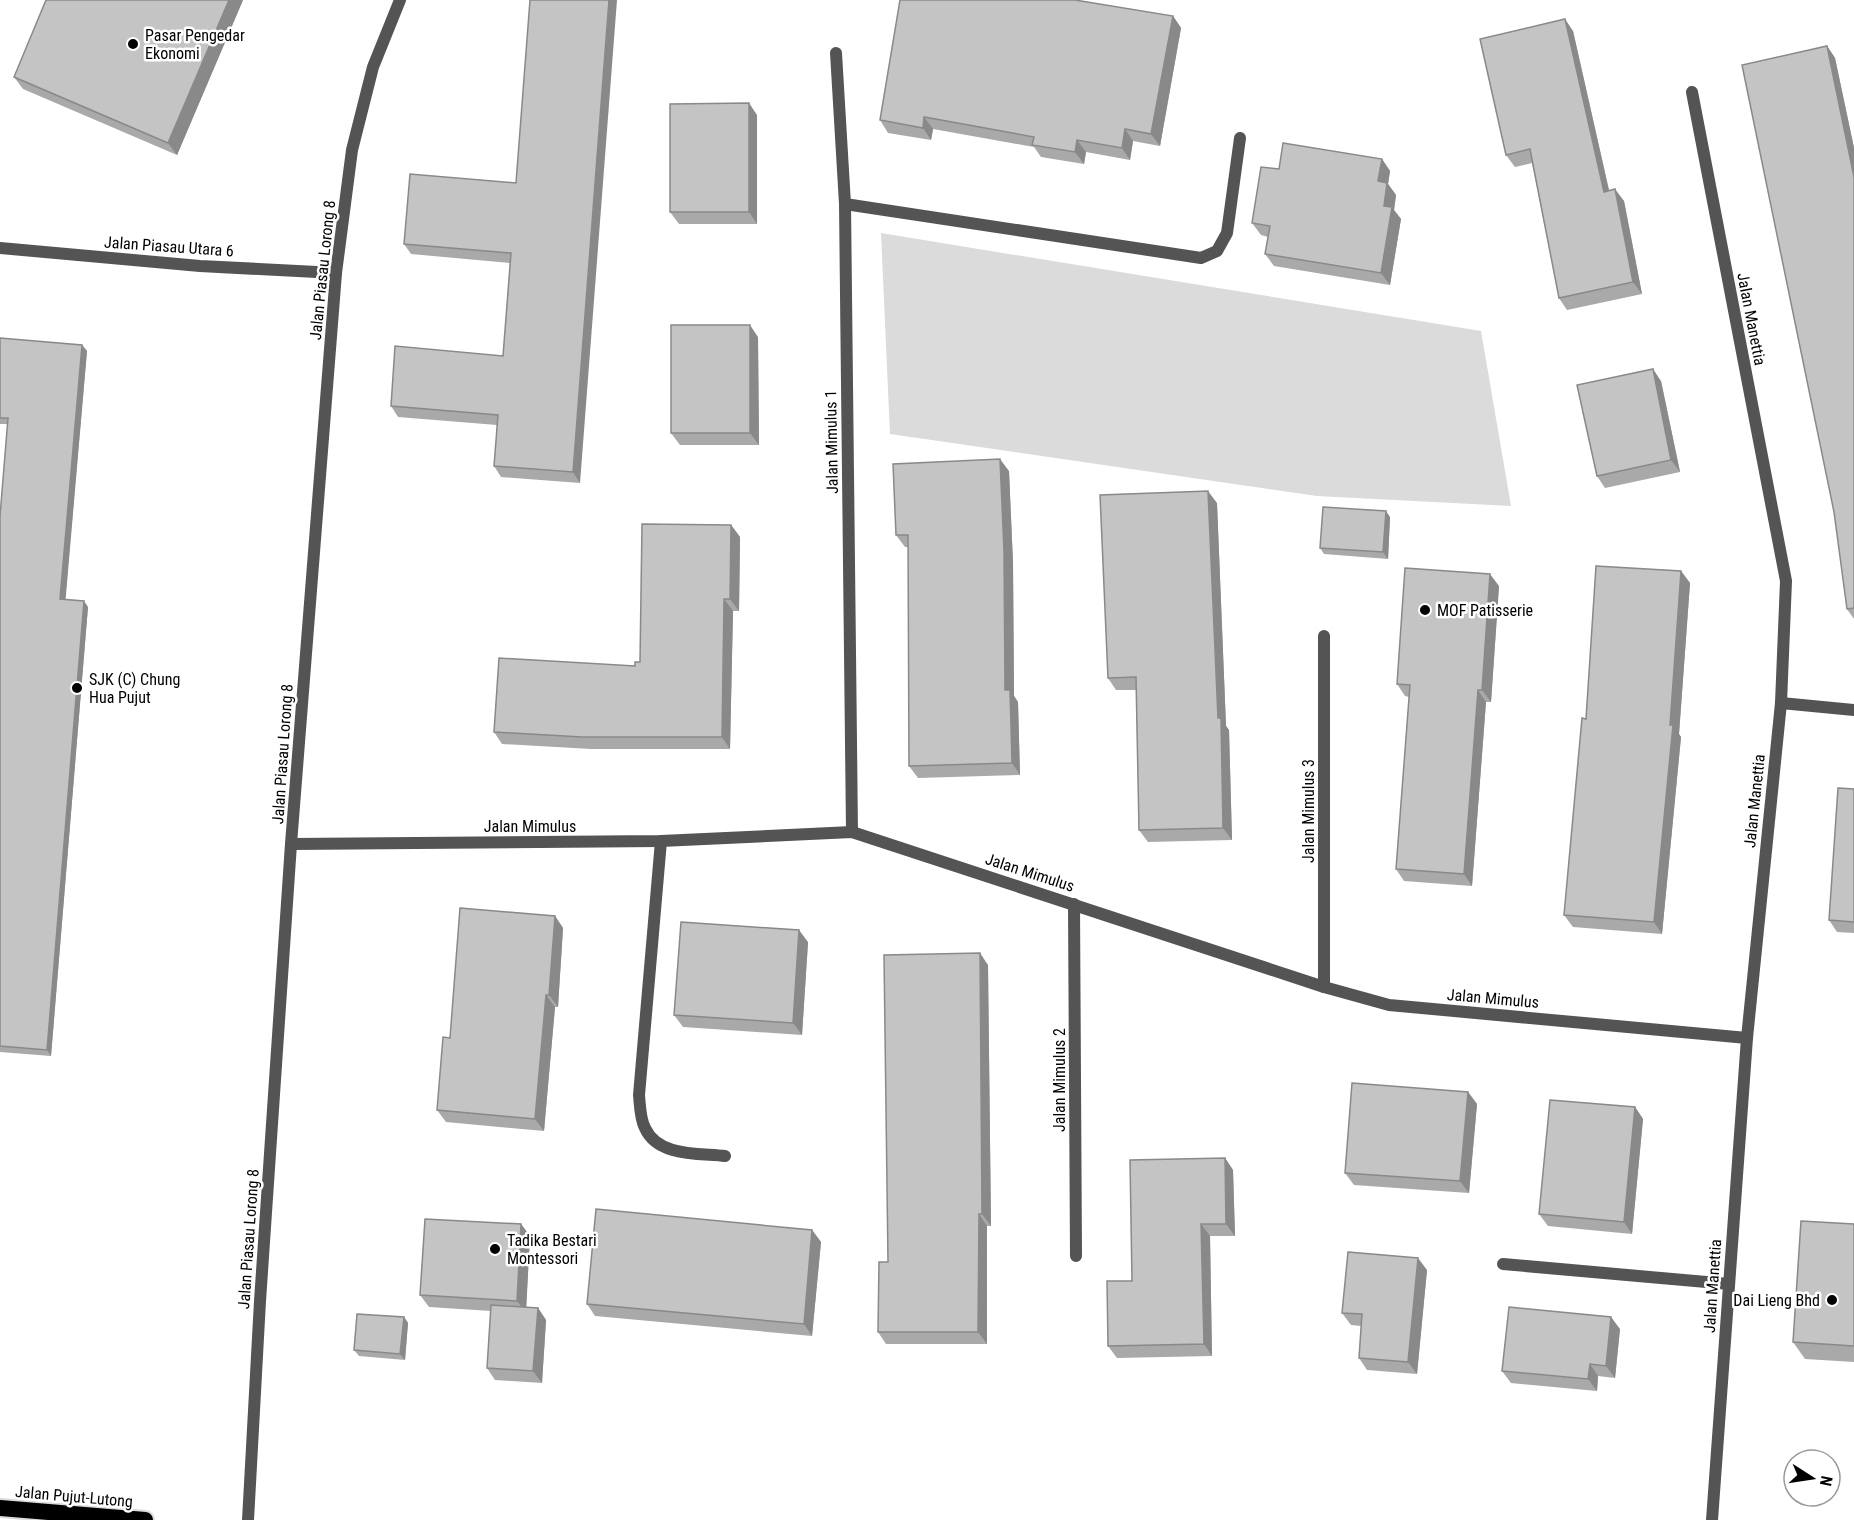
<svg xmlns="http://www.w3.org/2000/svg" width="1854" height="1520" viewBox="0 0 1854 1520" font-family="'Roboto Condensed',sans-serif">
<style>
.green{fill:#dbdbdb}
.lines{fill:none;stroke-linecap:round;stroke-linejoin:round}
.trunk-casing{stroke:#dbdbdb;stroke-width:20}
.minor{stroke:#545454;stroke-width:12}
.trunk{stroke:#000;stroke-width:16}
.wall{fill:#a9a9a9}
.shaded-wall{fill:#898989}
.building{fill:#c4c4c4;stroke:#898989;stroke-width:1.5}
.poi-dot{fill:#000;stroke:#fff;stroke-width:2}
.labels{text-anchor:middle;stroke-width:5;stroke-linejoin:round;paint-order:stroke}
.poi-label{font-size:16px;fill:#000;stroke:#fff;text-anchor:start}
.street-label{font-size:16px;fill:#000;stroke:#fff}
</style>
<rect width="100%" height="100%" fill="#fff"/>
<!-- green -->
<polygon class="green" points="881,233 1481,331 1511,506 1317,496 890,434"/>
<g class="lines">
<!-- trunk casing -->
<g class="trunk-casing">
<polyline id="trunk" points="0,1508 145,1520"/>
</g>
<!-- minor -->
<g class="minor">
<polyline points="836,53 845,204 852,832"/>
<polyline points="1692,92 1786,581 1781,703 1747,1038 1712,1520"/>
<polyline points="845,204 1201,258 1217,251 1227,233 1240,138"/>
<polyline points="0,248 200,266 336,273"/>
<polyline points="1781,703 1854,710"/>
<path d="M661 841 639 1095C640 1105 640 1119 645 1128 658 1157 699 1153 725 1156"/>
<polyline points="291,844 661,841 852,832 1324,987 1389,1005 1747,1038"/>
<polyline points="1074,904 1076,1256"/>
<polyline points="1324,987 1324,636"/>
<polyline points="1503,1264 1729,1284"/>
<polyline points="248,1520 260,1301 291,844 336,273 352,150 373,67 400,0"/>
</g>
<!-- trunk -->
<use href="#trunk" class="trunk"/>
</g>
<!-- wall -->
<g class="wall">
<polygon points="243,0 177,155 23,89 14,77"/>
<polygon points="1173,16 1181,28 1160,146 1133,141 1130,160 1086,152 1084,164 1041,157 1034,147 933,129 931,140 888,133 880,120"/>
<polygon points="1573,31 1609,190 1624,201 1642,294 1567,310 1559,298 1532,163 1515,167 1506,155"/>
<polygon points="1827,46 1835,58 1854,148 1854,619 1847,609"/>
<polygon points="757,115 757,224 679,224 670,212"/>
<polygon points="1382,159 1390,171 1388,184 1396,195 1394,210 1401,219 1390,285 1274,266 1265,254 1268,237 1261,235 1252,223 1279,169"/>
<polygon points="516,183 580,483 501,477 494,466 497,425 398,417 391,406 503,356 510,263 411,254 404,244"/>
<polygon points="758,337 759,445 680,445 671,433"/>
<polygon points="0,338 82,345 87,351 65,600 88,607 51,1056 0,1052 0,516 8,424 0,424"/>
<polygon points="1661,381 1680,472 1605,488 1597,476"/>
<polygon points="1009,471 1013,563 1014,696 1018,702 1020,775 918,778 909,766 908,547 905,547 896,535"/>
<polygon points="1217,503 1226,726 1229,730 1232,840 1148,842 1139,830 1136,690 1116,690 1108,678"/>
<polygon points="1390,517 1388,559 1324,554 1320,548"/>
<polygon points="731,525 740,537 739,611 733,611 730,749 591,749 502,744 494,732 640,662"/>
<polygon points="1681,571 1690,583 1679,734 1681,737 1662,934 1573,927 1564,915 1586,719"/>
<polygon points="1499,586 1491,702 1486,702 1472,886 1404,881 1396,869 1409,697 1405,696 1397,684"/>
<polygon points="1854,789 1854,933 1837,932 1829,920"/>
<polygon points="555,916 563,928 558,1007 555,1007 544,1131 446,1122 437,1110 450,1038"/>
<polygon points="808,942 802,1035 683,1027 674,1015"/>
<polygon points="988,965 991,1226 987,1226 987,1344 886,1344 878,1332"/>
<polygon points="1468,1092 1477,1104 1469,1193 1354,1185 1345,1173"/>
<polygon points="1635,1107 1643,1119 1632,1234 1548,1226 1539,1214"/>
<polygon points="1225,1158 1233,1170 1235,1236 1210,1236 1212,1356 1117,1358 1108,1346 1132,1281"/>
<polygon points="521,1224 530,1236 526,1307 538,1308 546,1320 542,1383 495,1380 487,1368 491,1311 429,1307 420,1295"/>
<polygon points="1854,1224 1854,1362 1805,1359 1793,1342"/>
<polygon points="812,1230 821,1242 812,1336 595,1316 587,1304"/>
<polygon points="1427,1270 1417,1374 1367,1370 1359,1358 1361,1326 1351,1325 1342,1313"/>
<polygon points="404,1317 408,1323 405,1360 359,1356 354,1350"/>
<polygon points="1620,1329 1615,1378 1598,1376 1597,1391 1511,1383 1502,1371"/>
</g>
<!-- shaded-wall -->
<g class="shaded-wall">
<polygon points="229,0 243,0 177,155 168,143"/>
<polygon points="609,0 617,0 580,483 573,472"/>
<polygon points="1173,16 1181,28 1160,146 1151,134"/>
<polygon points="1565,19 1573,31 1612,204 1604,192"/>
<polygon points="1827,46 1835,58 1854,148 1854,177"/>
<polygon points="749,103 757,115 757,224 749,212"/>
<polygon points="924,117 933,129 931,140 923,128"/>
<polygon points="1125,129 1133,141 1130,160 1122,148"/>
<polygon points="1077,140 1086,152 1084,164 1075,152"/>
<polygon points="1382,159 1390,171 1388,184 1396,195 1394,210 1401,219 1390,285 1381,273 1384,206 1378,181"/>
<polygon points="1615,189 1624,201 1642,294 1633,282"/>
<polygon points="750,325 758,337 759,445 750,433"/>
<polygon points="82,345 87,351 65,606 60,599"/>
<polygon points="1653,369 1661,381 1680,472 1671,460"/>
<polygon points="1000,459 1009,471 1013,563 1014,696 1018,702 1020,775 1012,763 1005,690"/>
<polygon points="1208,491 1217,503 1226,726 1229,730 1232,840 1223,828"/>
<polygon points="1386,511 1390,517 1388,559 1383,552"/>
<polygon points="731,525 740,537 739,611 730,599"/>
<polygon points="1681,571 1690,583 1679,734 1681,737 1662,934 1654,922 1670,725"/>
<polygon points="1490,574 1499,586 1491,702 1482,690"/>
<polygon points="724,599 733,611 730,749 722,737"/>
<polygon points="84,601 88,607 51,1056 47,1050"/>
<polygon points="1478,690 1486,702 1472,886 1464,874"/>
<polygon points="555,916 563,928 558,1007 549,995"/>
<polygon points="799,930 808,942 802,1035 793,1023"/>
<polygon points="980,953 988,965 991,1226 982,1214"/>
<polygon points="546,995 555,1007 544,1131 535,1119"/>
<polygon points="1468,1092 1477,1104 1469,1193 1460,1181"/>
<polygon points="1635,1107 1643,1119 1632,1234 1624,1222"/>
<polygon points="1225,1158 1233,1170 1235,1236 1226,1224"/>
<polygon points="979,1214 987,1226 987,1344 978,1332"/>
<polygon points="521,1224 530,1236 526,1313 517,1301"/>
<polygon points="1201,1224 1210,1236 1212,1356 1204,1344"/>
<polygon points="812,1230 821,1242 812,1336 804,1324"/>
<polygon points="1418,1258 1427,1270 1417,1374 1408,1362"/>
<polygon points="538,1308 546,1320 542,1383 533,1371"/>
<polygon points="404,1317 408,1323 405,1360 400,1354"/>
<polygon points="1611,1317 1620,1329 1615,1378 1606,1366"/>
<polygon points="1590,1364 1598,1376 1597,1391 1588,1379"/>
</g>
<!-- building -->
<g class="building">
<polygon points="46,0 229,0 168,143 14,77"/>
<polygon points="530,0 609,0 573,472 494,466 498,415 391,406 395,346 503,356 511,253 404,244 410,174 516,183"/>
<polygon points="900,0 1075,0 1173,16 1151,134 1125,129 1122,148 1077,140 1075,152 1032,145 1034,137 924,117 923,128 880,120"/>
<polygon points="1565,19 1604,192 1615,189 1633,282 1559,298 1530,149 1506,155 1480,39"/>
<polygon points="1827,46 1854,177 1854,608 1847,609 1834,512 1742,65"/>
<polygon points="749,103 749,212 670,212 670,104"/>
<polygon points="1283,143 1382,159 1378,181 1387,183 1384,206 1392,207 1381,273 1265,254 1270,226 1252,223 1261,167 1279,169"/>
<rect x="671" y="325" width="79" height="108"/>
<polygon points="0,338 82,345 60,599 84,601 47,1050 0,1046 0,516 8,418 0,418"/>
<polygon points="1653,369 1671,460 1597,476 1577,385"/>
<polygon points="1000,459 1004,551 1005,690 1010,690 1012,763 909,766 908,535 896,535 893,464"/>
<polygon points="1208,491 1218,718 1221,718 1223,828 1139,830 1136,677 1108,678 1100,495"/>
<polygon points="1323,507 1386,511 1383,552 1320,548"/>
<polygon points="642,524 731,525 730,599 724,599 722,737 582,737 494,732 499,658 635,666 635,662 640,662"/>
<polygon points="1596,566 1681,571 1670,725 1673,725 1654,922 1564,915 1582,718 1586,719"/>
<polygon points="1405,568 1490,574 1482,690 1478,690 1464,874 1396,869 1410,685 1397,684"/>
<polygon points="1838,788 1854,789 1854,922 1829,920"/>
<polygon points="460,908 555,916 549,995 546,995 535,1119 437,1110 443,1037 450,1038"/>
<polygon points="681,922 799,930 793,1023 674,1015"/>
<polygon points="980,953 982,1214 979,1214 978,1332 878,1332 879,1262 888,1262 884,955"/>
<polygon points="1352,1083 1468,1092 1460,1181 1345,1173"/>
<polygon points="1550,1100 1635,1107 1624,1222 1539,1214"/>
<polygon points="1225,1158 1226,1224 1201,1224 1204,1344 1108,1346 1107,1281 1132,1281 1130,1160"/>
<polygon points="596,1209 812,1230 804,1324 587,1304"/>
<polygon points="425,1219 521,1224 517,1301 420,1295"/>
<polygon points="1801,1221 1854,1224 1854,1346 1793,1342"/>
<polygon points="1348,1252 1418,1258 1408,1362 1359,1358 1362,1314 1342,1313"/>
<polygon points="491,1305 538,1308 533,1371 487,1368"/>
<polygon points="1509,1307 1611,1317 1606,1366 1590,1364 1588,1379 1502,1371"/>
<polygon points="357,1314 404,1317 400,1354 354,1350"/>
</g>
<!-- markers -->
<g class="poi-dot">
<circle cx="133" cy="44" r="6"/>
<circle cx="1425" cy="610" r="6"/>
<circle cx="77" cy="688" r="6"/>
<circle cx="495" cy="1249" r="6"/>
<circle cx="1832" cy="1300" r="6"/>
</g>
<g class="labels">
<!-- poi labels -->
<g class="poi-label">
<text x="145" y="41">Pasar Pengedar<tspan x="145" dy="18">Ekonomi</tspan></text>
<text x="1437" y="616">MOF Patisserie</text>
<text x="89" y="685">SJK (C) Chung<tspan x="89" dy="18">Hua Pujut</tspan></text>
<text x="507" y="1246">Tadika Bestari<tspan x="507" dy="18">Montessori</tspan></text>
<text x="1820" y="1306" text-anchor="end">Dai Lieng Bhd</text>
</g>
<!-- street labels -->
<g class="street-label">
<text transform="translate(169 246) rotate(4)" y="6">Jalan Piasau Utara 6</text>
<text transform="translate(322 270) rotate(-84)" y="6">Jalan Piasau Lorong 8</text>
<text transform="translate(1752 319) rotate(79)" y="6">Jalan Manettia</text>
<text transform="translate(831 442) rotate(-91)" y="6">Jalan Mimulus 1</text>
<text transform="translate(282 754) rotate(-86)" y="6">Jalan Piasau Lorong 8</text>
<text transform="translate(1754 801) rotate(-84)" y="6">Jalan Manettia</text>
<text transform="translate(1308 811) rotate(-90)" y="6">Jalan Mimulus 3</text>
<text x="530" y="832">Jalan Mimulus</text>
<text transform="translate(1030 872) rotate(18)" y="6">Jalan Mimulus</text>
<text transform="translate(1493 998) rotate(5)" y="6">Jalan Mimulus</text>
<text transform="translate(1059 1080) rotate(-90)" y="6">Jalan Mimulus 2</text>
<text transform="translate(248 1239) rotate(-86)" y="6">Jalan Piasau Lorong 8</text>
<text transform="translate(1712 1286) rotate(-86)" y="6">Jalan Manettia</text>
<text transform="translate(74 1496) rotate(5)" y="6">Jalan Pujut-Lutong</text>
</g>
</g>
<!-- north arrow -->
<g transform="translate(1812 1478) rotate(102)"><circle r="28" fill="#ffffff" stroke="#999999" stroke-width="1.5"/>
<path d="M0-4.5L10 22L0 15L-10 22Z" fill="#000000"/>
<text y="-9" font-size="16" font-weight="bold" text-anchor="middle" fill="#000000">N</text>
</g>
</svg>
